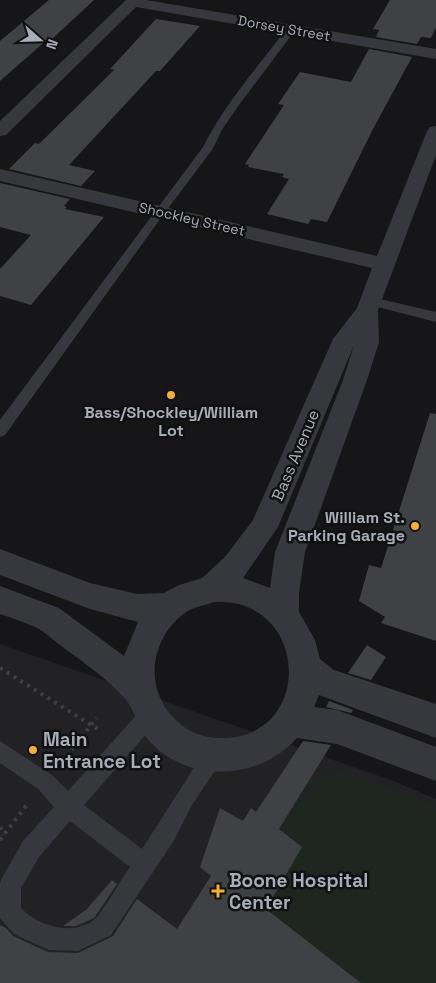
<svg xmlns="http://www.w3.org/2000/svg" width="436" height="983" viewBox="0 0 436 983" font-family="'Space Grotesk',sans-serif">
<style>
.built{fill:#222225}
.green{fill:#1e261f}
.building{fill:#404145}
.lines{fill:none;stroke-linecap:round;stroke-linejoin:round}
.path{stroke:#3d3f44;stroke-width:4;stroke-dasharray:3 5;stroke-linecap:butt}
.service{fill:#37383d;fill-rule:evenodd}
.minor{fill:#37383d;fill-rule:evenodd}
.poi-dot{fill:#f2b134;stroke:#111113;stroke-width:2}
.labels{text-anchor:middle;stroke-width:5;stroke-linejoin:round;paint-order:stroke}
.far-street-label{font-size:14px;fill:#a8adb8;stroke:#111113}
.poi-label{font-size:16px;font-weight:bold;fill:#a8adb8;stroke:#111113}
.street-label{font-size:16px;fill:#a8adb8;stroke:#111113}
.near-poi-label{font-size:19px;font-weight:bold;fill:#a8adb8;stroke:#111113;text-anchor:start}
</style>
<rect width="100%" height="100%" fill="#161618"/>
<!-- built -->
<polygon class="built" points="0,644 391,780 436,799 436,983 0,983"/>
<!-- green -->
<polygon class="green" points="344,770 436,805 436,983 359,983 359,981 266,909 302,847 281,831 314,780"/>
<!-- building -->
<g class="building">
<polygon points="49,0 94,0 52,39 49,38 0,81 0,41"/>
<polygon points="390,0 436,0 436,27 431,38 421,37 417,44 376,37 379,30 373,29"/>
<polygon points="156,19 200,26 160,71 156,71 69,165 95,171 81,186 9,169 35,143 39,144 114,70 110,69"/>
<polygon points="369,49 412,57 373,129 327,222 311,219 308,224 267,214 289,179 282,177 284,174 248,167 249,165 245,164 284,105 278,104 300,72 351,82"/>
<polygon points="0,183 70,199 64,206 67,207 65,209 104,217 31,305 0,296 0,269 31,235 0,227"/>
<polygon points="430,413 436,414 436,641 381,623 385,617 359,601 369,565 381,568"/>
<polygon points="367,645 386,657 371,680 348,673"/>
<polygon points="329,701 353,710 351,713 326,707"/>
<polygon points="303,741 331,745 279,829 302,847 266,909 361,983 0,983 0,925 6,928 13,936 48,952 78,953 113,936 137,899 177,929 211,876 200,867 220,808 243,821 251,808 256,812"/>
<polygon points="112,880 117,884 94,918 76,926 63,926 87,909"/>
</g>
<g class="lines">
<!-- path -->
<g class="path">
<polyline points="0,668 101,731"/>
<polyline points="61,762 97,718"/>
<polyline points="0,827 3,835"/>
<polyline points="0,840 29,802"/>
</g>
<!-- service -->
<g class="service">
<path d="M291 26 296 29 239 105 223 128 212 150 163 215 5 435 0 437V420L203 147C225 104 258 66 288 27Z"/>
<polygon points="371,297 436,312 436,322 366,304 364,301 366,298"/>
<path d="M149 706 156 709 159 716 156 723 84 805 142 849 208 746 215 743 222 746 225 753 222 760 192 805 173 842 111 935 78 951 49 950 14 934 0 918V883L2 878 23 841 54 807 38 789 0 763V741L52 775 68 791 142 709ZM70 821 130 867C122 878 103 912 95 919 73 937 38 926 21 908V888L39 857Z"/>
</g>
<!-- minor -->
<g class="minor">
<polygon points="126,0 146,0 436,49 436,59 136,7 6,135 0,136 0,121"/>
<path d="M436 126V155L378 310 379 342 367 380 305 552 299 593V612L315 640 320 659 334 670 436 704V738L319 695 314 707 337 710 436 747V781L337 744 297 738C260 780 191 784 151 743 138 729 136 713 127 701 108 679 83 662 60 645 52 639 44 631 35 627 24 622 12 618 0 614V586L59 608 124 656 138 622 90 609 0 575V549L90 583 137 594 164 593 179 585 202 578 225 557 253 520 333 339 357 308 372 268 0 181V169L377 256 427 131 430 127ZM354 345 343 380 275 552 270 588 243 578 278 527ZM214 602C309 597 315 736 224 738 202 739 185 731 171 715 143 683 153 635 186 612 196 606 204 606 214 602Z"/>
</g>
</g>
<!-- markers -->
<g class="poi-dot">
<circle cx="171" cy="395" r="5"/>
<circle cx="415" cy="526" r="5"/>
<circle cx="33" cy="750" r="5"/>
<path d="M215.5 883.5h5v5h5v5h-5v5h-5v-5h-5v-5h5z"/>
</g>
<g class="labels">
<!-- far-street labels -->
<g class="far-street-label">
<text transform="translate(284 28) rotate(10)" y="5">Dorsey Street</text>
<text transform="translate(192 219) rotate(13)" y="5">Shockley Street</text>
</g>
<!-- poi labels -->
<g class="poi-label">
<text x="171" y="418">Bass/Shockley/William<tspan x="171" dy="18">Lot</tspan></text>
<text x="405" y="523" text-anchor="end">William St.<tspan x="405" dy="18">Parking Garage</tspan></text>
</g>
<!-- street labels -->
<g class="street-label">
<text transform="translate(295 455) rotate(-67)" y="6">Bass Avenue</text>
</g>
<!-- near-poi labels -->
<g class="near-poi-label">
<text x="43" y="746">Main<tspan x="43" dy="22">Entrance Lot</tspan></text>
<text x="229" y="887">Boone Hospital<tspan x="229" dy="22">Center</tspan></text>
</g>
</g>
<!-- north arrow -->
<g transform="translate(40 40) rotate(110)" stroke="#111113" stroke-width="4" paint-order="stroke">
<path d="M0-4L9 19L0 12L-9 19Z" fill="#a8adb8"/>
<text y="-8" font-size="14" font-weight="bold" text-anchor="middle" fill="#a8adb8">N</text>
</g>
</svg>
